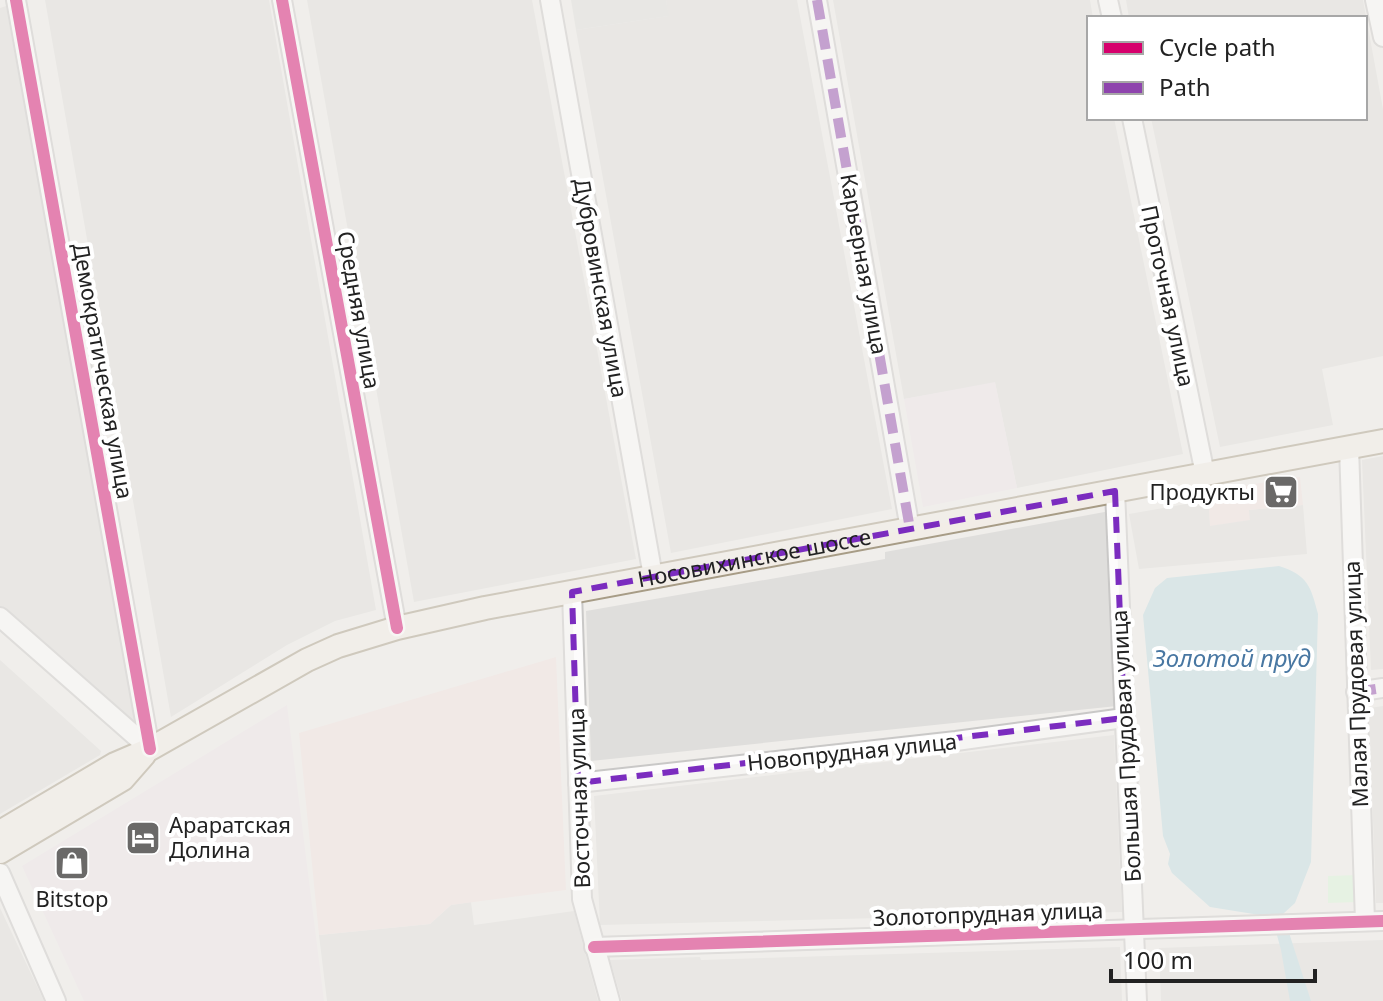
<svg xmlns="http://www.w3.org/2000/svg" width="1383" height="1001" viewBox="0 0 1383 1001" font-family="'Noto Sans',sans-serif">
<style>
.residential{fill:#dfdedc}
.commercial{fill:#f1e2e1}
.industrial{fill:#ede4e9}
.religious{fill:#dededc}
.park{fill:#daf5d9}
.water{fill:#bfdce3}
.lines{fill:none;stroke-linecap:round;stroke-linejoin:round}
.minor-casing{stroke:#c9c8c7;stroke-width:22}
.major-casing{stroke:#a79c86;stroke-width:26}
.minor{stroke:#fdfcfc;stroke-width:18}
.major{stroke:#f2ede7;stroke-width:22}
.quiet{stroke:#8e44ad;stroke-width:10;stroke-dasharray:20 10;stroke-linecap:butt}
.cycleway-casing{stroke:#fff;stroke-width:17}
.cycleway{stroke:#d6006c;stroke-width:12}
.marked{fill:none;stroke:#7b2cbf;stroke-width:6;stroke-dasharray:16 10;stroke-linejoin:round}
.labels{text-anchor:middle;stroke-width:8;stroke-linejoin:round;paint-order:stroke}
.street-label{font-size:22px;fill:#222;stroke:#fff}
.poi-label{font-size:22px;fill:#222;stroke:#fff;text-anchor:end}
.water-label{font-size:24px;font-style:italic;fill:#4877a2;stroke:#fff}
</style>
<rect width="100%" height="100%" fill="#f0eeeb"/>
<!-- residential -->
<g class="residential">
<polygon points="45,0 269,0 376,610 335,621 287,645 171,717"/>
<polygon points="307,0 532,0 636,559 414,602"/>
<polygon points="666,0 797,0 892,509 671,553 576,30 668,16"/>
<polygon points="833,0 1090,0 1093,18 1089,18 1089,118 1114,118 1183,454 1017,488 995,383 904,399"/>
<polygon points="1126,0 1363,0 1383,109 1383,356 1322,369 1333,425 1220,447 1151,118 1365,118 1365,18 1129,18"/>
<polygon points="6,6 127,672 134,676 139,720 127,724 0,607 0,8"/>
<polygon points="1383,456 1383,669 1371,670 1362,460"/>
<polygon points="1209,500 1210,525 1249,510 1303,505 1307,554 1139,569 1129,514"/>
<polygon points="1110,511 1117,706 591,761 586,611 885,559 885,552"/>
<polygon points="0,660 101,751 100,755 0,814"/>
<polygon points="1383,706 1383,903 1376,903 1369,708"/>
<polygon points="1114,735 1122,912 600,925 594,796"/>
<polygon points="471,902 474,925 574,911 598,1001 327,1001 319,935 430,924 451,905"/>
<polygon points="0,908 44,1001 0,1001"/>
<polygon points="1383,940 1383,1001 1161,1001 1159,948"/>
<polygon points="1120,947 1122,1001 622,1001 610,960 700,957 701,960"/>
</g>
<!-- commercial -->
<g class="commercial">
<polygon points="1300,477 1303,505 1249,510 1250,520 1210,526 1208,491"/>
<polygon points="556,657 566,890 451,905 430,924 319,935 299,733"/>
</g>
<!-- industrial -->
<g class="industrial">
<polygon points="995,382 1017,488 923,507 904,399"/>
<polygon points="287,705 324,1001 84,1001 22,866"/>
</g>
<!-- religious -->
<polygon class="religious" points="571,0 666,0 669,16 576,30"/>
<!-- park -->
<polygon class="park" points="1357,875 1358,902 1328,903 1328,876"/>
<!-- water -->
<path class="water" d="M1279 566C1308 575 1311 587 1318 614L1311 862 1295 903 1283 914 1311 1001H1290L1281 950 1272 917 1210 907 1172 873 1168 864 1170 854 1163 836 1143 615 1155 588 1167 578Z"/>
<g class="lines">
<!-- minor casing -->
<g class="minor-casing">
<g id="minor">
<polyline points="16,0 150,749"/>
<polyline points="282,0 397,628"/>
<polyline points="550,0 653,576"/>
<polyline points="817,0 910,529"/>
<polyline points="1108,0 1112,18"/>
<polyline points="1375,0 1383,37"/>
<polyline points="1132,118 1205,474"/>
<polyline points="1349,447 1365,921"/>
<polyline points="1115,491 1137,1001"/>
<polyline points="572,592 582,899 610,1001"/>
<polyline points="0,617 150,749"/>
<polyline points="1356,692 1383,688"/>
<polyline points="578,783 956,741 1124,718"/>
<polyline points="0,873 56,1001"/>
<polyline points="594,947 1383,921"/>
</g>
</g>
<!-- major casing -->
<g class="major-casing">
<g id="major">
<path id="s1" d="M0 832 115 764 150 749 307 660 338 646 397 628 485 608 1383 441"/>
<polyline points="0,852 123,779 144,755"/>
</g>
</g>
<!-- minor -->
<use href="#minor" class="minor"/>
<!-- major -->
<use href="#major" class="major"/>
<!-- quiet -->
<g class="quiet">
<polyline points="817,0 910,529"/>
<polyline points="1356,692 1383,688"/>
</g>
<!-- cycleway casing -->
<g class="cycleway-casing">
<g id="cycleway">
<polyline points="16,0 150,749"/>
<polyline points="282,0 397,628"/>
<polyline points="594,947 1383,921"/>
</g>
</g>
<!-- cycleway -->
<use href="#cycleway" class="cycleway"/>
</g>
<!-- marked area -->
<path d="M0 0H1383V1001H0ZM1115 491 1124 718 578 783 572 592Z" fill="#f0eeeb" fill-opacity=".55" fill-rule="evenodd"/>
<path class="marked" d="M1115 491 1124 718 578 783 572 592Z"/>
<!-- icons -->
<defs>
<g id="supermarket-square" transform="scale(1.8)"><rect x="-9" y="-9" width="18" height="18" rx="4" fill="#6a6968" stroke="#fff"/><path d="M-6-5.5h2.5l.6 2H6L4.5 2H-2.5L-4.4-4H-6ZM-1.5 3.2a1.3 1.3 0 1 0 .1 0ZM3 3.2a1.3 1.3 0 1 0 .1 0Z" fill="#fff"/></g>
<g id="hotel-square" transform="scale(1.8)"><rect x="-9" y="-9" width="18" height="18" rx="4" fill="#6a6968" stroke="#fff"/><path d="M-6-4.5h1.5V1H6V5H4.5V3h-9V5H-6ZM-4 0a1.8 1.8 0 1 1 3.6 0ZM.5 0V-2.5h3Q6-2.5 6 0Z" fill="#fff"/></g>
<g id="shop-square" transform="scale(1.8)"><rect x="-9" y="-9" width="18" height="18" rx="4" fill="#6a6968" stroke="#fff"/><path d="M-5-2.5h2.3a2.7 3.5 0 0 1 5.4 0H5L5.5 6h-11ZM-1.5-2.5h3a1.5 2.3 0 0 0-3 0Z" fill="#fff"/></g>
</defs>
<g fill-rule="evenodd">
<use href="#supermarket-square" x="1281" y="492"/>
<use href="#hotel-square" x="143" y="838"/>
<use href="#shop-square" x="72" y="863"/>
</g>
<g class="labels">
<!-- street labels -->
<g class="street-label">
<text transform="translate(864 264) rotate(80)" y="8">Карьерная улица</text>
<text transform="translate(601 288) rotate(80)" y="8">Дубровинская улица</text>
<text transform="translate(1168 296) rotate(78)" y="8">Проточная улица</text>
<text transform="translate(359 310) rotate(80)" y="8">Средняя улица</text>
<text transform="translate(103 371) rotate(80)" y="8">Демократическая улица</text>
<text dy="8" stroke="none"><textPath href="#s1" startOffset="812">Носовихинское шоссе</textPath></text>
<text transform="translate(1356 684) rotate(-92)" y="8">Малая Прудовая улица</text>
<text transform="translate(1126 746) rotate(-93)" y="8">Большая Прудовая улица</text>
<text transform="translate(852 752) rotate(-6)" y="8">Новопрудная улица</text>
<text transform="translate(579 798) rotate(-92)" y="8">Восточная улица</text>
<text transform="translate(988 914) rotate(-2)" y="8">Золотопрудная улица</text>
</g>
<!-- poi labels -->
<g class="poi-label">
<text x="1255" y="500">Продукты</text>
<text x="169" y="833" text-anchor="start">Араратская<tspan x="169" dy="25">Долина</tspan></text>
<text x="72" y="907" text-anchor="middle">Bitstop</text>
</g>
<!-- water labels -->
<g class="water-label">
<text x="1232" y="667">Золотой пруд</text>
</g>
</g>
<!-- legend -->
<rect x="1087" y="16" width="280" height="104" fill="#ffffff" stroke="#a7a7a7" stroke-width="2"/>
<rect x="1103" y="42" width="40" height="12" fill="#d6006c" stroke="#a7a7a7" stroke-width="2"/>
<text x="1159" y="56" font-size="24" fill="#222222">Cycle path</text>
<rect x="1103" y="82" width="40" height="12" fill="#8e44ad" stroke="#a7a7a7" stroke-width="2"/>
<text x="1159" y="96" font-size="24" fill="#222222">Path</text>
<!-- scale -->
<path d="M1111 969v12h204v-12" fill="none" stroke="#222222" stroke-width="4"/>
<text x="1123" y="969" font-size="24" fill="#222222" stroke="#ffffff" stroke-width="6" paint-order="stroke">100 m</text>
</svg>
